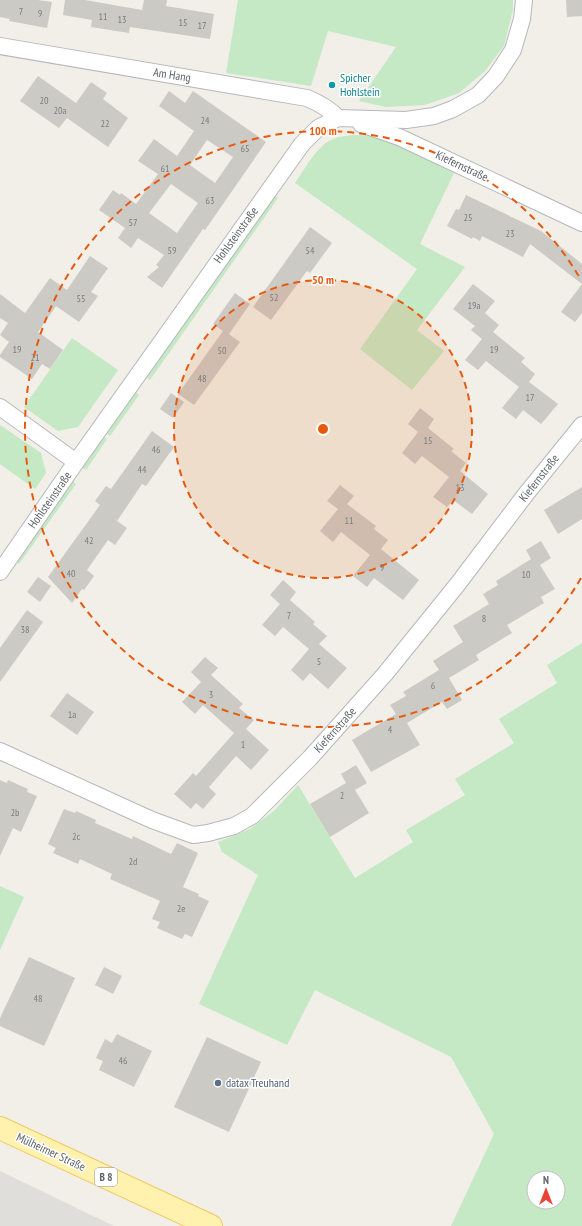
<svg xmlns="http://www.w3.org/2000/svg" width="582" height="1226" viewBox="0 0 582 1226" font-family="'PT Sans Narrow',sans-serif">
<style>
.industrial{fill:#e0deda}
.green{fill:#c5e8c5;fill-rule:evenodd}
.building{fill:#cccac5;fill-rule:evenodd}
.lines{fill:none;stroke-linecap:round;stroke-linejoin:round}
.street-casing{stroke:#b5b8bc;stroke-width:18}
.primary-casing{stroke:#f2c960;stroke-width:24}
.street{stroke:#fff;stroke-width:16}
.primary{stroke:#fff2af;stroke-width:22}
.ring{fill:none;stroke:#e8590c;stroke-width:2;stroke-dasharray:7 5}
.culture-dot{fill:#0f9aa8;stroke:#fff;stroke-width:1.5}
.service-dot{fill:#5c6f8a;stroke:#fff;stroke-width:1.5}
.labels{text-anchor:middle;stroke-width:3;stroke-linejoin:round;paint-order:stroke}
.number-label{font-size:10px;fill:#7a7d7f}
.shield{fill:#fff;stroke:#8f9295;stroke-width:1}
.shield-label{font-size:11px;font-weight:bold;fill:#5f6368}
.street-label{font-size:12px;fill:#5f6368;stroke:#fff}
.culture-label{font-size:12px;fill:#0d838f;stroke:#fff;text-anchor:start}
.service-label{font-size:12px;fill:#4e5e75;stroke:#fff;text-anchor:start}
.centre{fill:#e8590c;stroke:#fff;stroke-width:2}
.ring-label{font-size:12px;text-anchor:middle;font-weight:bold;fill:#e8590c;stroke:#fff;stroke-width:3;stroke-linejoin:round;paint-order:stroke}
</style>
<rect width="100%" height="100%" fill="#f1efe8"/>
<!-- industrial -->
<polygon class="industrial" points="0,1171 114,1226 0,1226"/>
<!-- green -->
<g class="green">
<polygon points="238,0 513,0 513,9 504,46 485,71 459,93 425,105 386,107 359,101 396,47 328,31 311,86 226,73"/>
<path d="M353 135 378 136 408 146 454 173 420 244 465 267 417 330 444 351 412 390 360 349 417 269 295 183C303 172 316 148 329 141 336 137 345 136 353 135Z"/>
<polygon points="273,193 278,198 150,380 144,376"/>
<polygon points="72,338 118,370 78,427 58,431 24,407"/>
<polygon points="133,390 139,395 110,436 104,431"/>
<polygon points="0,425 41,453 46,473 35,489 0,464"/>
<polygon points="102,435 107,439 86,470 80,466"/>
<polygon points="71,479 76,484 19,564 14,560"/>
<path d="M582 643V1226H451L494 1134 451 1057 315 990 287 1045 199 1004 258 875 222 852 218 842 250 829 275 810 298 785 355 878 413 842 406 830 465 795 455 779 514 743 499 719 557 683 547 665ZM534 1178H558V1202H534Z"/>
<polygon points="0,886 24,897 0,950"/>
</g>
<!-- building -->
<g class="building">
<polygon points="0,0 38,0 52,2 47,28 9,21 10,19 0,17"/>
<polygon points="65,0 85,0 142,10 144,0 167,0 166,6 214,14 210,39 130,27 129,33 91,27 92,20 63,15"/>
<polygon points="566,0 582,0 582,16 567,17"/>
<polygon points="38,76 76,103 91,82 107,93 103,99 128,118 108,147 67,118 59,128 20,101"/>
<path d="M169 91 185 103 193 91 266 142 205 230 203 229 162 288 147 277 159 267 156 265 164 255 138 238 131 248 118 238 125 228 99 210 113 190 120 195 121 193 136 204 158 174 138 161 154 139 177 156 194 131 159 106ZM207 140 233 157 215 183 190 165ZM171 184 198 203 177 233 149 213Z"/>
<polygon points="466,195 541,231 582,264 582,313 575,322 561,312 582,284 530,244 523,257 482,236 480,241 473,237 472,239 447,226 456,209 459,210"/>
<polygon points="310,227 332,243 310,273 307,271 271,320 253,307"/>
<polygon points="90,256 108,268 91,292 98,296 79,322 56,306 38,332 63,350 50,369 42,364 32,379 0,357 0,355 9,342 0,335 8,323 0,318 0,294 25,313 50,278 67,290"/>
<polygon points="473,284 495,301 485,313 499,325 493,332 525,358 521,362 535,374 529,382 558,404 541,424 523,410 516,419 502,408 519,387 486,361 478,370 465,360 482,339 471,330 475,326 453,309"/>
<polygon points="235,293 250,304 229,334 240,342 194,405 178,394 223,331 213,324"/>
<polygon points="171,393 184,402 173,418 160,409"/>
<polygon points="420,408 434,419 428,428 454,449 451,451 466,463 460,471 488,494 472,514 453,500 447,507 433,497 449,477 422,456 415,464 402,453 418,432 408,424"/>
<polygon points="152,431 174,447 146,486 142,484 117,521 127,528 115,545 108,540 87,570 94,576 84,590 82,589 72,603 48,577 100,505 95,501 106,486 111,489"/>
<polygon points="340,485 354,496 347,504 376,526 374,529 388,540 381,549 419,580 403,600 374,578 367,587 353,576 370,555 341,532 333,542 320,531 338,509 327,501"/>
<polygon points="582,487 582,519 558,534 544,510"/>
<polygon points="541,541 551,558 540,565 555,589 541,597 544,603 507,625 512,633 476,655 479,660 449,678 462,700 447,709 442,702 407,723 420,745 371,772 352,740 396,714 390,705 406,696 403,692 439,670 433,661 463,642 453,626 489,604 483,594 498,585 496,581 531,559 526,550"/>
<polygon points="38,577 51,586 40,602 27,592"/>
<polygon points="283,580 296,592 290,600 315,622 313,624 327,636 319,644 347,668 328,689 310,673 303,681 291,670 309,649 283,627 275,636 262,625 280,604 270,595"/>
<polygon points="27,610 43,622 0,682 0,648"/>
<polygon points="205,657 218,668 211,675 243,704 239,708 254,720 246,729 269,750 251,770 236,756 209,787 216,794 203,809 196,803 191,809 174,794 193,773 196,776 234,733 203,705 195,714 182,702 201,682 191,672"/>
<polygon points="67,693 94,712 77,735 50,716"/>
<polygon points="356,765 367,783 355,790 369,813 330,837 310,804 346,783 341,774"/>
<polygon points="0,780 7,783 8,780 28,789 27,792 37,796 21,832 13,828 0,856"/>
<polygon points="64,809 75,813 76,811 96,820 95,823 132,839 133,836 171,854 177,843 198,853 183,887 199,894 198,896 209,901 192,937 185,934 182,939 157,928 160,922 152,919 160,901 110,879 112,874 80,859 78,864 53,853 56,848 48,844"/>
<polygon points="29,957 75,978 44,1046 0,1026 0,1018"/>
<polygon points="104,967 122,976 113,994 95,985"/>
<polygon points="117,1034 152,1051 134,1087 99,1070 103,1061 96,1058 105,1039 112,1043"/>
<polygon points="207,1037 261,1062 229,1132 174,1107"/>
</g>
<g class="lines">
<!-- street casing -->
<g class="street-casing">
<g id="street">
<path d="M0 46 307 98C319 103 329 108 338 118"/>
<polyline points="361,124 399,137 582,223"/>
<polyline points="0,407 76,462"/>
<polyline points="0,572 76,462 302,144 318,128 338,118 406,120 434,116 453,109 478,95 496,76 513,50 522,19 524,0"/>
<polyline points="0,751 152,820 193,835 208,833 234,826 252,816 310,758 385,674 457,585 526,494 582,425"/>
</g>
</g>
<!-- primary casing -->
<g class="primary-casing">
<polyline id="primary" points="0,1128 211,1226"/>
</g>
<!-- street -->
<use href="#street" class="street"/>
<!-- primary -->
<use href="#primary" class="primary"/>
</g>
<!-- distance rings -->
<circle cx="323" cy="429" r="149" fill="#e8590c" fill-opacity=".12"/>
<g class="ring">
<circle cx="323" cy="429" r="149"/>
<path d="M581 578A298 298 0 1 1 581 280"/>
</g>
<!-- markers -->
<circle class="culture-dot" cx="332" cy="85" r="4"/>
<circle class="service-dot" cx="218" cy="1083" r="4"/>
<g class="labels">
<!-- number labels -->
<g class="number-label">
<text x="21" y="15">7</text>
<text x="40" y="17">9</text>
<text x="103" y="20">11</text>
<text x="122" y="23">13</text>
<text x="183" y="26">15</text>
<text x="202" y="29">17</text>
<text x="44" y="104">20</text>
<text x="60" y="114">20a</text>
<text x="205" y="124">24</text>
<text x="105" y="127">22</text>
<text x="245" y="152">65</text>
<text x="165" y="172">61</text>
<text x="210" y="204">63</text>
<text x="468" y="221">25</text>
<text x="133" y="226">57</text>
<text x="510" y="237">23</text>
<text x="172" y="254">59</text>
<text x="310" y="254">54</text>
<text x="274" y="301">52</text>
<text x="81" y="302">55</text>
<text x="474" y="309">19a</text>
<text x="17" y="353">19</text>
<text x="494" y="353">19</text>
<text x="222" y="354">50</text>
<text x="35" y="361">21</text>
<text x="202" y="382">48</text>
<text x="530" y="401">17</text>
<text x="428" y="444">15</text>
<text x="156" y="453">46</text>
<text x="142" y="473">44</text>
<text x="460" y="491">13</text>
<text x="349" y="524">11</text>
<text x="89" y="544">42</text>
<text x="382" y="571">9</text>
<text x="71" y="577">40</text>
<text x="526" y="578">10</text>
<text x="289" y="619">7</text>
<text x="484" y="622">8</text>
<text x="25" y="633">38</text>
<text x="319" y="665">5</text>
<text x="433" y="689">6</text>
<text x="211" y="698">3</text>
<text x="72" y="718">1a</text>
<text x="390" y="733">4</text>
<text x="243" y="748">1</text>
<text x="342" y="799">2</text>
<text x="15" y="816">2b</text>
<text x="76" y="840">2c</text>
<text x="133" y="865">2d</text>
<text x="181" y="912">2e</text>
<text x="38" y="1002">48</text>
<text x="123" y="1064">46</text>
</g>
<!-- shield labels -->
<rect class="shield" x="95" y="1168" width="22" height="18" rx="3"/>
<g class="shield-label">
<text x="106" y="1181">B 8</text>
</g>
<!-- street labels -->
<g class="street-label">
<text transform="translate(172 75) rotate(9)" y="4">Am Hang</text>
<text transform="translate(462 166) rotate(25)" y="4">Kiefernstraße</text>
<text transform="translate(236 235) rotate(-54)" y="4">Hohlsteinstraße</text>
<text transform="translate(539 478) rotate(-52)" y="4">Kiefernstraße</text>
<text transform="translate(50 500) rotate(-55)" y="4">Hohlsteinstraße</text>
<text transform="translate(335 730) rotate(-48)" y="4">Kiefernstraße</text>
<text transform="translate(51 1152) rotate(25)" y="4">Mülheimer Straße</text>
</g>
<!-- culture labels -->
<g class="culture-label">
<text x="340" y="82">Spicher<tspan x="340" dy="14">Hohlstein</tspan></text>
</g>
<!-- service labels -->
<g class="service-label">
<text x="226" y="1087">datax Treuhand</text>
</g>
</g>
<circle cx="323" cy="429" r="6" class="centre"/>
<g class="ring-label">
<text x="323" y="135">100 m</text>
<text x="323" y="284">50 m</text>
</g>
<!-- north arrow -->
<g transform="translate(546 1190)"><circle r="19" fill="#ffffff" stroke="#bfc1c3"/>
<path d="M0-3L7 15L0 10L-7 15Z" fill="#ea4335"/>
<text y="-6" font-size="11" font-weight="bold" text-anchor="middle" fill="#5f6368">N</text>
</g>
</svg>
